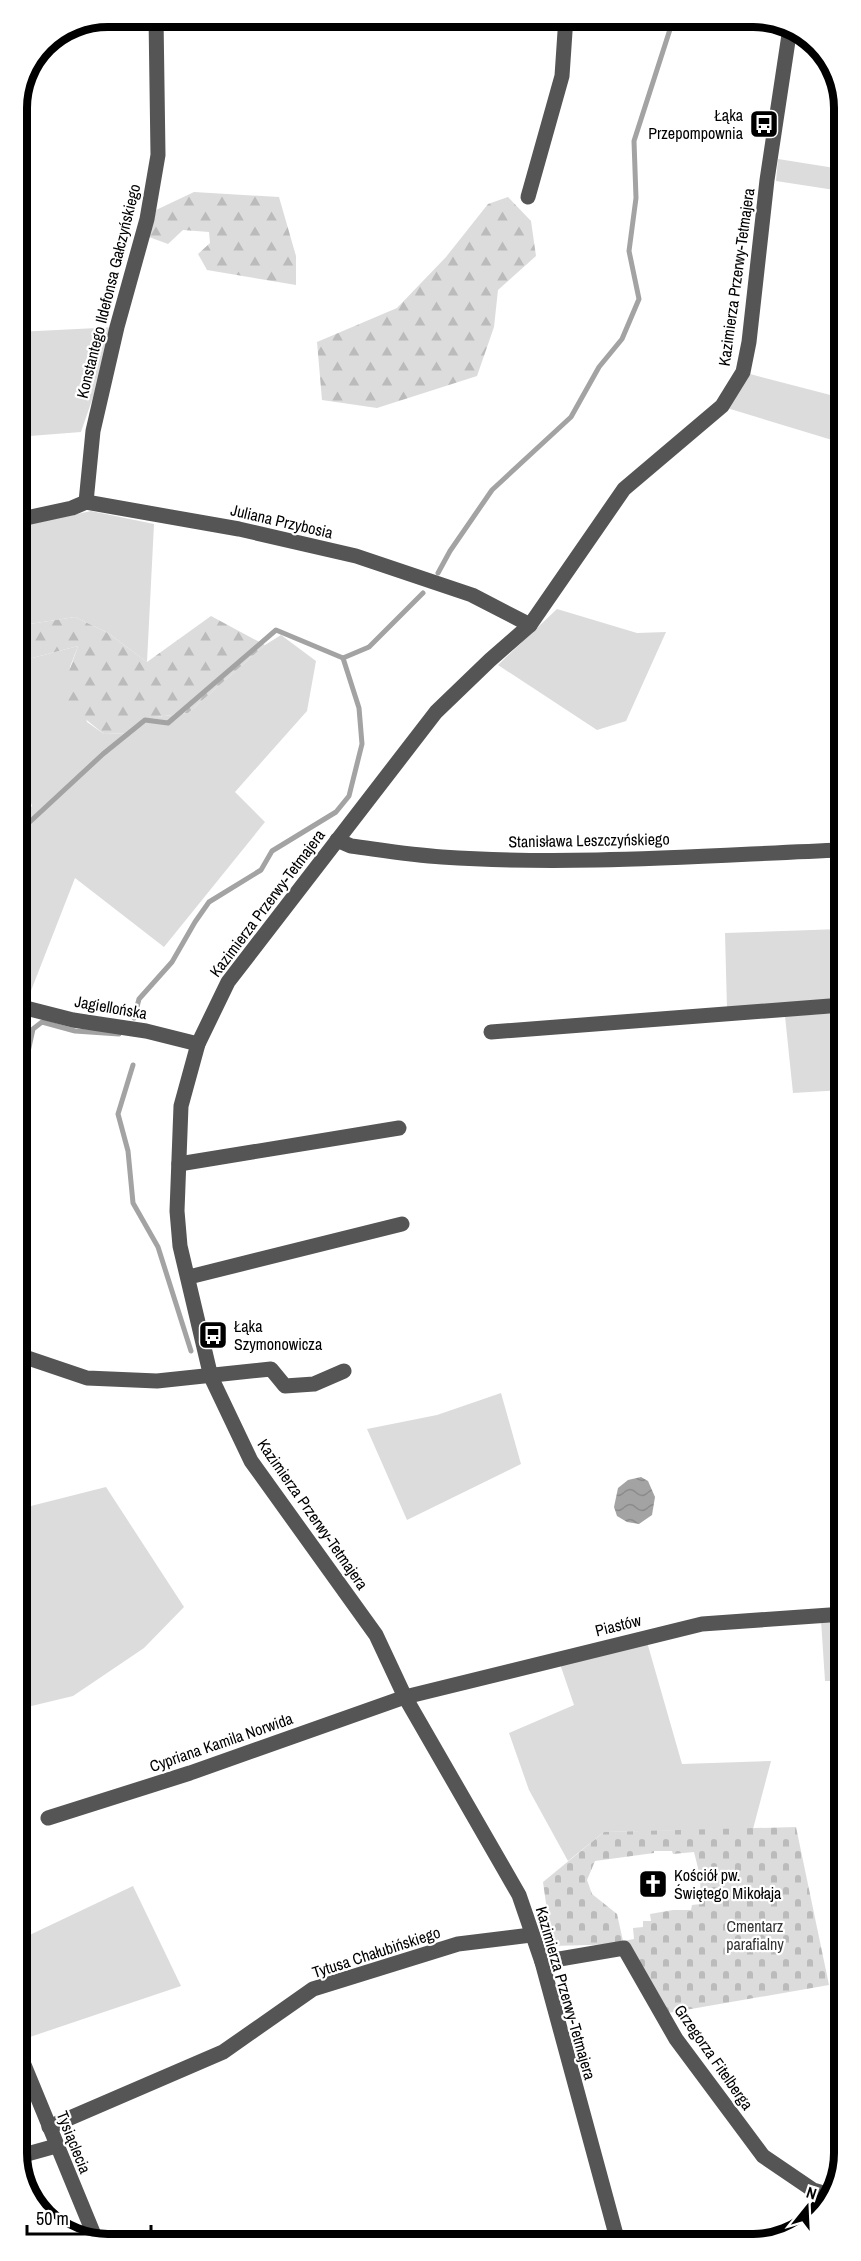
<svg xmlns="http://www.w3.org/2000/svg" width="861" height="2261" viewBox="0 0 861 2261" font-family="'Archivo Narrow',sans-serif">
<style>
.green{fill:#dcdcdc}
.forest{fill:url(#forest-firs)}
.cemetery{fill:url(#cemetery-stones);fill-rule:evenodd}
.water{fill:url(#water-waves)}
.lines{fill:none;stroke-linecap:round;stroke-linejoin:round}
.stream{stroke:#a3a3a3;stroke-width:5}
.minor{stroke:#555;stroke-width:15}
.labels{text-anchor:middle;stroke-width:4.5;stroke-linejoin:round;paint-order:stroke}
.poi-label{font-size:16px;fill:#000;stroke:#fff;text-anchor:start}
.street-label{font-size:16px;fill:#000;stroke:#fff}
.park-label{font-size:16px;fill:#333;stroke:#fff}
.rim{fill:none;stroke:#000;stroke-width:8}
</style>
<defs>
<pattern id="forest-firs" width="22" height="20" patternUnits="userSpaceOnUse" patternTransform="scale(1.5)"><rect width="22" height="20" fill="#dcdcdc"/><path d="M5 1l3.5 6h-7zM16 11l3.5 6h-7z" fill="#bbb"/></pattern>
<pattern id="cemetery-stones" width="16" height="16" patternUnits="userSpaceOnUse" patternTransform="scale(1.5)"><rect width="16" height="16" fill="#dcdcdc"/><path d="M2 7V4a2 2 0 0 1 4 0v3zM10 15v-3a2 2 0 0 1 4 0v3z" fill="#bbb"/></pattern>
<pattern id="water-waves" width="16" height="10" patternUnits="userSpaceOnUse" patternTransform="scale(1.5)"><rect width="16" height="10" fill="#a3a3a3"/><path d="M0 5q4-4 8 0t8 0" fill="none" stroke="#8b8b8b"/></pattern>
</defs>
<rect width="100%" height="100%" fill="#fff"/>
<!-- green -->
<g class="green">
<polygon points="778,159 841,169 841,191 776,181"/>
<polygon points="117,327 81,432 17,437 17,332"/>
<polygon points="750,374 842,398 842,443 727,408"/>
<polygon points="91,511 154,524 147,662 108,633 75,617 17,626 17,527"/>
<polygon points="557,609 637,633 666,632 626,721 597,730 498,665"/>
<polygon points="281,635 316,661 307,711 235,792 265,822 164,947 75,878 27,1001 18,999 18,824 32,806 18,762 17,662 78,646 70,667 87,722 104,734 129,733 156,717 188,713 265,645"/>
<polygon points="840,929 842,998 727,1009 725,933"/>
<polygon points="843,1013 843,1090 793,1093 785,1016"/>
<polygon points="501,1393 521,1464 407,1520 367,1429 437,1415"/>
<polygon points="106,1487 184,1607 144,1648 73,1696 19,1709 19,1509"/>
<polygon points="844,1619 844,1681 825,1681 821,1620"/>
<polygon points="647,1642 682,1764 771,1761 753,1829 604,1832 568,1861 529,1790 509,1733 574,1705 560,1664"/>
<polygon points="133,1886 181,1986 21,2040 19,2035 19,1940"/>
</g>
<!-- forest -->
<g class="forest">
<polygon points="194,192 279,197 296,256 296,285 207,270 198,254 210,243 209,232 183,230 168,244 149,237 156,210"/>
<polygon points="508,197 531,221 536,256 498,290 494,327 477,376 377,408 322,400 317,342 397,308 446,257 488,204"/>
<polygon points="211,616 265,645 188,713 156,717 129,733 104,734 69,706 65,683 78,646 17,662 17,626 75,617 108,633 147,662"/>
</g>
<!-- cemetery -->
<path class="cemetery" d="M796 1827 829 1985 668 2013 626 1944 552 1946 543 1882 604 1832ZM654 1851H672L673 1854 694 1852 700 1876 701 1904 692 1905 691 1910H673L650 1914 651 1921H643V1927L633 1928 634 1939 623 1941 617 1914 592 1894 587 1880 595 1861 654 1853Z"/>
<!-- water -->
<polygon class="water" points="641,1477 648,1481 655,1497 652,1515 639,1524 627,1522 617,1516 614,1507 618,1488 628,1480"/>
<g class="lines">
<!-- stream -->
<g class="stream">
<polyline points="438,573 450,551 492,490 571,417 599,367 622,339 639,299 629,251 636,198 634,141 674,17"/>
<polyline points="20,831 103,754 145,720 168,723 276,630 343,658 369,647 423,593"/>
<polyline points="134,1018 139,999 172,962 195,922 209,902 261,870 272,851 336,812 349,796 362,744 359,708 343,658"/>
<polyline points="133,1065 118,1114 128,1151 133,1203 158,1247 191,1351"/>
<polyline points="18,1098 33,1029 42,1022 75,1031 119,1034"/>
</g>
<!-- minor -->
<g class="minor">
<polyline points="528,197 562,76 566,17"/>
<polyline points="86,502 93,431 117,327 147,219 158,155 156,17"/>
<polyline points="17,520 72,508 86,502 239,529 356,556 472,595 530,625"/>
<path d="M337 840 351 846C381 850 411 855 442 857 575 866 710 855 842 850"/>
<polyline points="18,1006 73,1020 146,1031 198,1044"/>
<polyline points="491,1032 843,1005"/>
<polyline points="179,1164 399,1128"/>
<polyline points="189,1277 402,1224"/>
<polyline points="19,1355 87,1378 157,1381 271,1369 285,1386 314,1384 344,1371"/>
<polyline points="48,1818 190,1773 405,1697 702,1624 844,1614"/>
<polyline points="542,1962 624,1948 676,2039 763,2156 813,2190 830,2195"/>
<polyline points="20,2055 97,2242"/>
<polyline points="49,2127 223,2052 313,1989 458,1944 531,1935"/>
<polyline points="20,2156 56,2146"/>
<polyline points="618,2242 542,1962 519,1895 405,1697 376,1635 251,1461 211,1377 180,1246 177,1211 181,1106 198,1044 228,982 436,712 490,660 530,625 624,489 722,406 743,372 749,342 767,180 790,28"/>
</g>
</g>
<!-- icons -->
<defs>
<g id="bus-square" transform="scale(1.5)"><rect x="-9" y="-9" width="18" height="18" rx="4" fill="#000" stroke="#fff"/><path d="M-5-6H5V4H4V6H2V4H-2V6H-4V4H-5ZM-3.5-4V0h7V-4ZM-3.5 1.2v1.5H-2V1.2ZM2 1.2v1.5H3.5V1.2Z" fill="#fff"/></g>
<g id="church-square" transform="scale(1.5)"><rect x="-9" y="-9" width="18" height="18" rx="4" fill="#000" stroke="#fff"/><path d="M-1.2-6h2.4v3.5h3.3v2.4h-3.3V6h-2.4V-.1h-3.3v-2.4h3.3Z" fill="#fff"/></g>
</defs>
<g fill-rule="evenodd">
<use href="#bus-square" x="764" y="124"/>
<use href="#bus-square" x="213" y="1335"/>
<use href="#church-square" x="653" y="1884"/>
</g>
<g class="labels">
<!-- poi labels -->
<g class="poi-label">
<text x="743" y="121" text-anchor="end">Łąka<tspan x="743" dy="18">Przepompownia</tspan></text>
<text x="234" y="1332">Łąka<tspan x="234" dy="18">Szymonowicza</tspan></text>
<text x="674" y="1881">Kościół pw.<tspan x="674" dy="18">Świętego Mikołaja</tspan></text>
</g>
<!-- street labels -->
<g class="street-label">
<text transform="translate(736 277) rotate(-82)" y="6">Kazimierza Przerwy-Tetmajera</text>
<text transform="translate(108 291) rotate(-76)" y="6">Konstantego Ildefonsa Gałczyńskiego</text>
<text transform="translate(282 521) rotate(13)" y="6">Juliana Przybosia</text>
<text transform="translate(589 840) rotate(-1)" y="6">Stanisława Leszczyńskiego</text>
<text transform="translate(267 903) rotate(-53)" y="6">Kazimierza Przerwy-Tetmajera</text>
<text transform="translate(111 1007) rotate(10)" y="6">Jagiellońska</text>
<text transform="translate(313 1514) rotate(55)" y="6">Kazimierza Przerwy-Tetmajera</text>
<text transform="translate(618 1625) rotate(-14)" y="6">Piastów</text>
<text transform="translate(221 1742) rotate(-19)" y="6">Cypriana Kamila Norwida</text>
<text transform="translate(376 1952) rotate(-18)" y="6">Tytusa Chałubińskiego</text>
<text transform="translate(566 1993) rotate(74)" y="6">Kazimierza Przerwy-Tetmajera</text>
<text transform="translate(714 2057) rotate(55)" y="6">Grzegorza Fitelberga</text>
<text transform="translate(74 2142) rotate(68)" y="6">Tysiąclecia</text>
</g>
<!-- park labels -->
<g class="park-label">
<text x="755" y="1932">Cmentarz<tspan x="755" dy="18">parafialny</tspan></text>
</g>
</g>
<!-- crop -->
<path d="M0 0H861V2261H0ZM108 27H753A81 81 0 0 1 834 108V2153A81 81 0 0 1 753 2234H108A81 81 0 0 1 27 2153V108A81 81 0 0 1 108 27Z" fill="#fff" fill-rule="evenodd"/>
<path class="rim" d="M108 27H753A81 81 0 0 1 834 108V2153A81 81 0 0 1 753 2234H108A81 81 0 0 1 27 2153V108A81 81 0 0 1 108 27Z"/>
<!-- north arrow -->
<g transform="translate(807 2207) rotate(18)" stroke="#ffffff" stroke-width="4.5" paint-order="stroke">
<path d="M0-4.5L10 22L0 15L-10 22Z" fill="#000000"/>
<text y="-9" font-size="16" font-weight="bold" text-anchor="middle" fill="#000000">N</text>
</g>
<!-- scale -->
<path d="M27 2225v9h124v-9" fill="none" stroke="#000000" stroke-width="3"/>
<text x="36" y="2225" font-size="18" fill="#000000" stroke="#ffffff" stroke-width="4.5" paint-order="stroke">50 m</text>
</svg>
